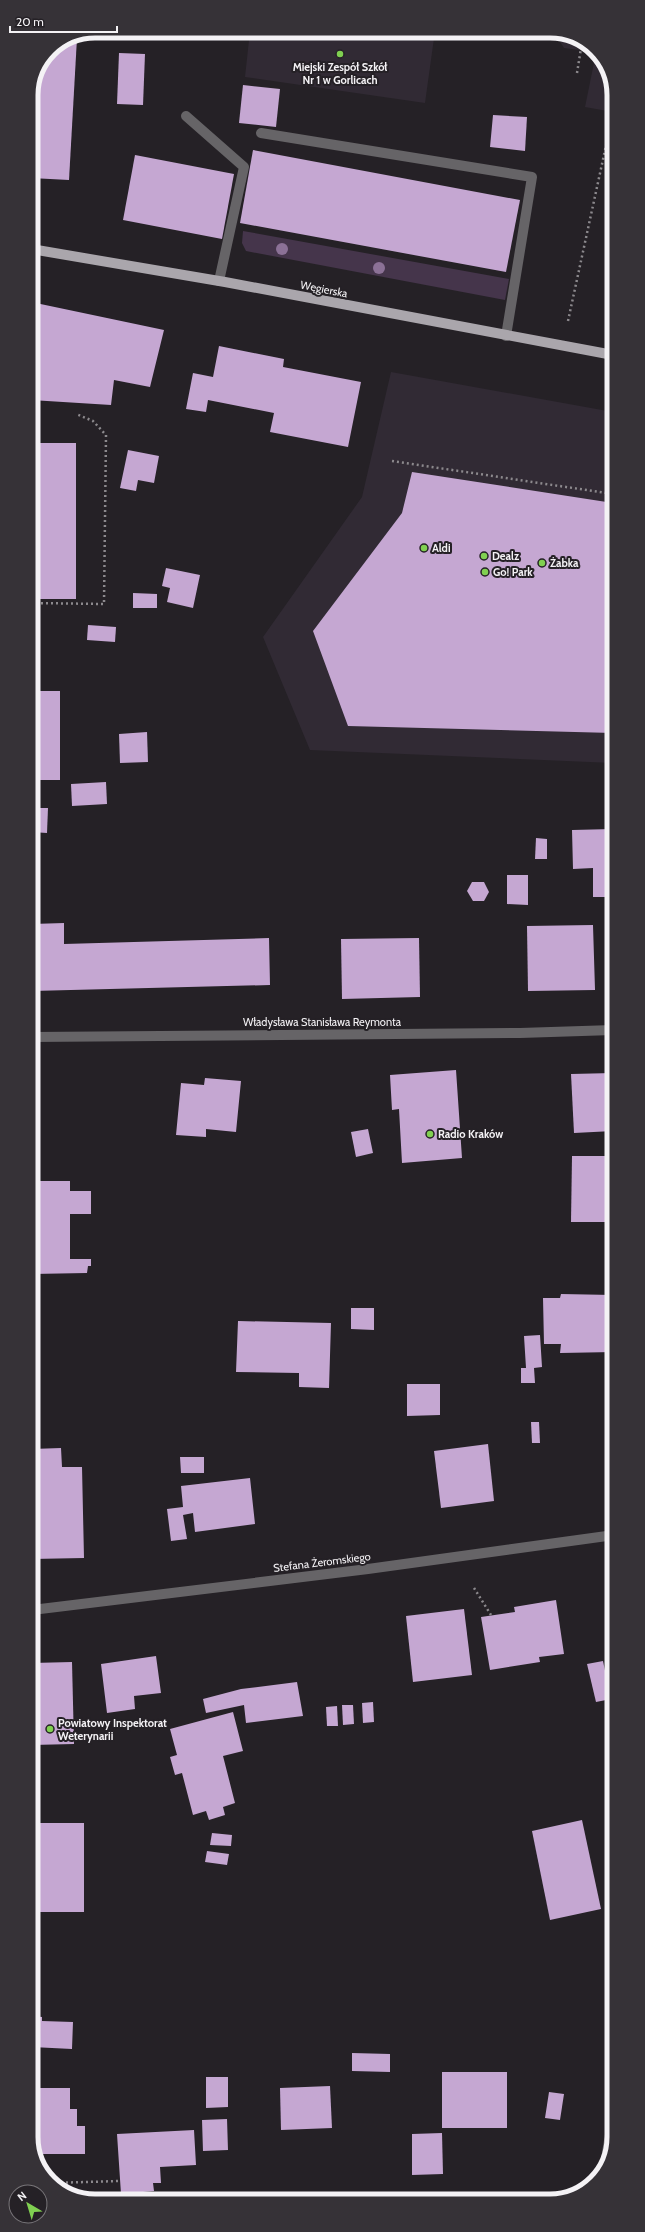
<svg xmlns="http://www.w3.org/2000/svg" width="645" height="2232" viewBox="0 0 645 2232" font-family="Cabin,sans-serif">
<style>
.built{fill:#312a34}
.green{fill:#45354b}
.building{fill:#c5a7d2}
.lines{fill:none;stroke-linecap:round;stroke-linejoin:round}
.path{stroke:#8c898d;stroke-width:2.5;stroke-dasharray:2 3;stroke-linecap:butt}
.minor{stroke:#666467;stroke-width:10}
.major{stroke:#aaa6ac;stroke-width:10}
.tree{fill:#8b7196}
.poi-dot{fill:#80d051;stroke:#252126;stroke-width:1.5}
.labels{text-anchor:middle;stroke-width:4;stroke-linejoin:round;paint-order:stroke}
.poi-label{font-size:11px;font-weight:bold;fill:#f4f2f5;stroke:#252126;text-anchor:start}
.street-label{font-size:11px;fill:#f4f2f5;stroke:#252126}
.rim{fill:none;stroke:#f4f2f5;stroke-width:5}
</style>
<rect width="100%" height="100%" fill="#252126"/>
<!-- built -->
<g class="built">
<polygon points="250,31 435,31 425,103 245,77"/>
<polygon points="533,31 558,32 592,47 595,52 564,48 555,34"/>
<polygon points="596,53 613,82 613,112 585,107"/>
<polygon points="391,372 613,412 613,763 310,750 263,637 362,497"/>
</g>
<!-- green -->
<polygon class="green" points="243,231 509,279 505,300 246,251 242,243"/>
<!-- building -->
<g class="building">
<rect x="104" y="31" width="15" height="4"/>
<polygon points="77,38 69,180 31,178 31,95 50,50"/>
<polygon points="119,53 145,54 143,105 117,104"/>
<polygon points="243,85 280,89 276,127 239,123"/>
<polygon points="493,115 527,117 525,151 490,147"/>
<polygon points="253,150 520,200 506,272 240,223"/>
<polygon points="135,155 234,174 222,239 123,220"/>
<polygon points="612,183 613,183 613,208 608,207"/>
<polygon points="31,302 164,330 150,387 114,380 111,405 31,400"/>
<polygon points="219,346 284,359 283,367 361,382 348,447 270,432 274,413 208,400 206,412 186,409 193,373 213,377"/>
<rect x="31" y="443" width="45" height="156"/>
<polygon points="128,450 159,456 154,483 138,480 136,491 120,488"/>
<polygon points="412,472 613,503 613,733 348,726 313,631 402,513"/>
<polygon points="166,568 200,575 193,608 167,602 170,588 162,586"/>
<polygon points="133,593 157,594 157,608 133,608"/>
<polygon points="88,625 116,627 115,642 87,640"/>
<rect x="31" y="691" width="29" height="89"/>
<polygon points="147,732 148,762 120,763 119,734"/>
<polygon points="106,782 107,804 72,806 71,784"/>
<polygon points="31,808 48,808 47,833 31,832"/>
<polygon points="613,829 613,897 593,897 593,868 573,869 572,830"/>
<polygon points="536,838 547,839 547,859 535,859"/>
<polygon points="507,875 528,875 528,905 507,904"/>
<polygon points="472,882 484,882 489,892 484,901 473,901 467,891"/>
<polygon points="64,923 64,944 269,938 270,985 32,991 32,924"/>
<polygon points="593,925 595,990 528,991 527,926"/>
<polygon points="419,938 420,997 342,999 341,939"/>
<polygon points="456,1070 462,1158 402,1163 399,1109 392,1110 390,1075"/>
<polygon points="613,1073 613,1131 574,1133 571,1074"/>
<polygon points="205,1078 241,1081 236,1132 206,1129 206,1137 176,1135 181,1083 204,1085"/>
<polygon points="368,1129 373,1153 356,1157 351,1132"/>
<polygon points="572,1156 613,1156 613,1222 571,1222"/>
<polygon points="32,1181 70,1181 70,1191 91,1191 91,1214 70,1214 70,1259 91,1259 91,1266 88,1266 87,1273 32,1274"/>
<polygon points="561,1294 613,1295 614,1352 560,1353 561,1344 544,1344 543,1298 560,1298"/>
<polygon points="351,1308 374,1308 374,1330 351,1329"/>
<polygon points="238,1321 331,1323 329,1388 299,1387 299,1373 236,1372"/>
<polygon points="540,1335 542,1367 534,1368 535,1383 521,1383 521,1368 526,1368 524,1336"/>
<polygon points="407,1384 440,1384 440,1415 407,1416"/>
<polygon points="531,1422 539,1422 540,1443 532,1443"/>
<polygon points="488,1444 494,1501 441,1508 434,1451"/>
<polygon points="61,1448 62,1467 82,1467 84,1558 32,1559 32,1449"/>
<polygon points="180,1457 204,1457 204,1473 181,1473"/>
<polygon points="250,1478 255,1524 195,1532 193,1513 183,1515 187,1539 171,1541 167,1509 183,1507 181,1486"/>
<polygon points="556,1600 564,1654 539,1657 540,1662 490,1670 481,1617 515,1612 514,1607"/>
<polygon points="464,1609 472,1675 413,1682 406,1616"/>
<polygon points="156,1656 161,1693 134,1696 135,1709 107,1713 101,1664"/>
<polygon points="603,1661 611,1699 596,1702 587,1664"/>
<polygon points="72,1662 74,1744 32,1745 32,1663"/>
<polygon points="297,1682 303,1716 246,1723 244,1705 206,1713 203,1699 241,1689"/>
<polygon points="373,1702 374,1722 363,1723 362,1703"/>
<polygon points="342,1705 353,1705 354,1724 343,1725"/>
<polygon points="337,1706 338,1726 327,1726 326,1707"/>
<polygon points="233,1712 243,1751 223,1756 235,1803 223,1807 225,1815 209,1820 206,1811 193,1815 182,1773 175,1775 170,1757 177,1755 170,1729"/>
<polygon points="582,1820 601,1909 550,1920 532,1831"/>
<rect x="32" y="1823" width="52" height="89"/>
<polygon points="212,1833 232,1835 231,1846 210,1845"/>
<polygon points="207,1851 229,1854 227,1865 205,1862"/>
<polygon points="32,2016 42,2017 42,2021 73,2022 72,2049 32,2047"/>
<polygon points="352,2053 390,2054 390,2072 352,2071"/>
<rect x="442" y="2072" width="65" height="56"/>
<polygon points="206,2077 228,2077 228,2107 206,2108"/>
<polygon points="330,2086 332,2128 281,2130 280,2088"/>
<polygon points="32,2088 70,2088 70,2109 77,2109 77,2126 85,2126 85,2154 35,2154 32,2150"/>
<polygon points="549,2092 564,2094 560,2120 545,2118"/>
<polygon points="227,2119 228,2150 203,2151 202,2120"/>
<polygon points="194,2130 196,2165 160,2167 161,2183 153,2183 154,2191 121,2194 117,2134"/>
<polygon points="442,2133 443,2174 412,2175 412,2134"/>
</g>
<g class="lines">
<!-- path -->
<g class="path">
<polyline points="577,73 582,42"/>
<polyline points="568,321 610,127 613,127"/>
<polyline points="392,461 613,494"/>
<polyline points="31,603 104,604 106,435 93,421 76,414"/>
<polyline points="474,1588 491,1615"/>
<polyline points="51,2183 120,2181"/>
</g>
<!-- minor -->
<g class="minor">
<polyline points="186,116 244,167 219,281"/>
<polyline points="261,133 532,177 506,336"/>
<polyline points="32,1037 520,1033 613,1030"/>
<polyline points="32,1610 368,1569 614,1535"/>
<polyline points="605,2165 614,2110"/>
</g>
<!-- major -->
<polyline class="major" points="31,249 225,282 613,355"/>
</g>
<!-- trees -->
<g class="tree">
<circle cx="282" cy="249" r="6"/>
<circle cx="379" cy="268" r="6"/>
</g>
<!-- markers -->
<g class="poi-dot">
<circle cx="340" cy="54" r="4"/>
<circle cx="424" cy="548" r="4"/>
<circle cx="484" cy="556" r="4"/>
<circle cx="542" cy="563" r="4"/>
<circle cx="485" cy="572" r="4"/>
<circle cx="430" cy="1134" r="4"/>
<circle cx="50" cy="1729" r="4"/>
</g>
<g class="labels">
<!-- poi labels -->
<g class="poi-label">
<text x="340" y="71" text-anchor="middle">Miejski Zespół Szkół<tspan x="340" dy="13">Nr 1 w Gorlicach</tspan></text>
<text x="432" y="552">Aldi</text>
<text x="492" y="560">Dealz</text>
<text x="550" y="567">Żabka</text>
<text x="493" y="576">Go! Park</text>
<text x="438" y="1138">Radio Kraków</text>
<text x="58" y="1727">Powiatowy Inspektorat<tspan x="58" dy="13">Weterynarii</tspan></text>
</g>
<!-- street labels -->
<g class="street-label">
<text transform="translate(324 289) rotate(11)" y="4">Węgierska</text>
<text x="322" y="1026">Władysława Stanisława Reymonta</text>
<text transform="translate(322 1562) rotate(-7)" y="4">Stefana Żeromskiego</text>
</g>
</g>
<!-- crop -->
<path d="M0 0H645V2232H0ZM95 38H550A57 57 0 0 1 607 95V2137A57 57 0 0 1 550 2194H95A57 57 0 0 1 38 2137V95A57 57 0 0 1 95 38Z" fill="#363237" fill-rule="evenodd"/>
<path class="rim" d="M95 38H550A57 57 0 0 1 607 95V2137A57 57 0 0 1 550 2194H95A57 57 0 0 1 38 2137V95A57 57 0 0 1 95 38Z"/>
<!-- north arrow -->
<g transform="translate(28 2204) rotate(322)"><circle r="19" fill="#252126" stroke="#787579"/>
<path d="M0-3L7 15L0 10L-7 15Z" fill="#80d051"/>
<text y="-6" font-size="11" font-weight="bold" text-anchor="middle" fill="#f4f2f5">N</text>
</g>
<!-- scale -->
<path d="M10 26v6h107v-6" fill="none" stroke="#f4f2f5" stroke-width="2"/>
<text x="16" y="26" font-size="12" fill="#f4f2f5" stroke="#252126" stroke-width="3" paint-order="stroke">20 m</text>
</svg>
